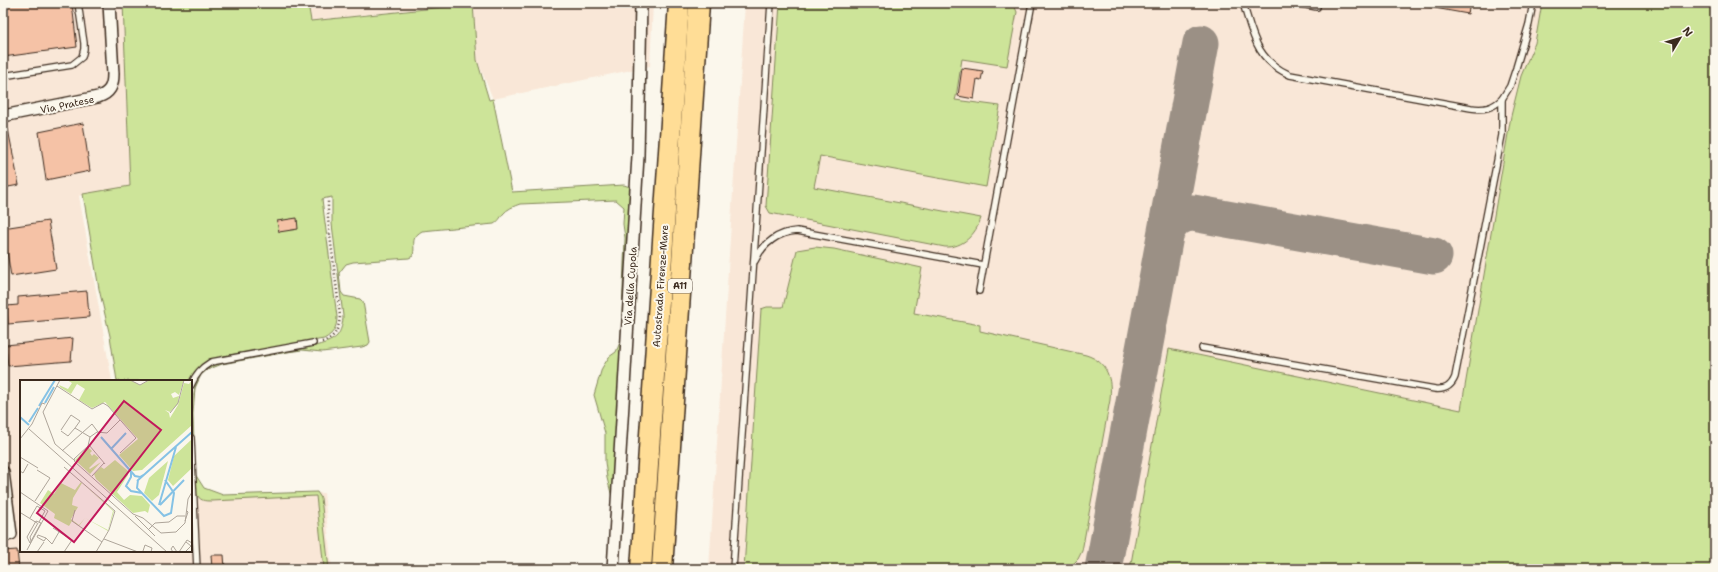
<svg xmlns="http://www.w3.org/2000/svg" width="1718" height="572" viewBox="0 0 1718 572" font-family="'Shantell Sans',sans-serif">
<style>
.built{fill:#f9e7d7}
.green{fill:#cde499;stroke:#84875c}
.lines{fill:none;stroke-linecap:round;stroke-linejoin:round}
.taxiway{stroke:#9b9085;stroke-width:37}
.building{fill:#f5c2a6;stroke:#3b2a1e}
.service-casing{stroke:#3b2a1e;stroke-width:8}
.minor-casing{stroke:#3b2a1e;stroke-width:14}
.motorway-casing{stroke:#3b2a1e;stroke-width:23}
.path{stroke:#3b2a1e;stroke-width:2.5;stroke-dasharray:1 3;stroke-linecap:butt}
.service{stroke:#fbf7ec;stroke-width:5.5}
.minor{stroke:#fbf7ec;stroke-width:11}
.motorway{stroke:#ffdd96;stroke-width:20}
.labels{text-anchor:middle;stroke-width:4;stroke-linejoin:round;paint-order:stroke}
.shield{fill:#fbf7ec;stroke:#75685c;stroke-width:1}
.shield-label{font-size:9px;font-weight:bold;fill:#3b2a1e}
.street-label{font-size:10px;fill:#3b2a1e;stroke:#fbf7ec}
.inset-river{fill:none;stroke:#85c2e5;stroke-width:2}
.inset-road{fill:none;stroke:#aea59a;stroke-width:1}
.view{fill:#c2185b;fill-opacity:0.15;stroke:#c2185b;stroke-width:2}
.inset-edge{fill:none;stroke:#3b2a1e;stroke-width:2}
</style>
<rect width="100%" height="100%" fill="#fbf7ec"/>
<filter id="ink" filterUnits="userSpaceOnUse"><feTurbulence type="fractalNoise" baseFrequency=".025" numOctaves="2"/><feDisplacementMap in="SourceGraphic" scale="8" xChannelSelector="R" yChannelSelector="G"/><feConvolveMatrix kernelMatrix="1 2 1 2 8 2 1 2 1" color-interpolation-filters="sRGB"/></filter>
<g filter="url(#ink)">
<!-- built -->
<g class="built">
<polygon points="3,3 123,3 130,186 84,194 79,196 112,381 21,381 21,551 191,551 191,454 195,496 324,493 332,569 3,569"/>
<polygon points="308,3 653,3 650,66 493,99 477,60 473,3 310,21"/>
<polygon points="745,3 1715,3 1715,569 709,569"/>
</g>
<!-- green -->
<g class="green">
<path d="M123 3H308L311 21 473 4 477 60 489 100 493 99 512 192 624 185 630 187 631 193 610 569H607L612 497 607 478 605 462V433L594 395 602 368 609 357 616 352 621 340 625 238 623 224 624 207 616 200 520 204C514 206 507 209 503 214 500 218 499 221 494 224L422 231C409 239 416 244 413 256L409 258 353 262 346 264 339 273 341 292 344 296 360 299 363 302 370 342 368 345 362 347 322 352 302 350 287 352 222 364 207 370 201 375 195 388 193 414 195 474 204 488 223 495 317 492 321 498 329 569H324L316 496 212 501C204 501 200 501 196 493 195 469 188 400 197 381 200 374 206 369 213 366 223 362 235 360 245 359 268 355 292 352 315 346 322 344 331 342 337 336 341 331 343 323 343 316L332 224V197L322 199 337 317C337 328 333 334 324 339L224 356 205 363 198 368 190 381H117L110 336 99 289 83 194 130 186Z"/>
<path d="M780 3H1013L1017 12 1007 66 962 59 956 97 955 100 1000 106 986 187 820 156 814 187 981 218C976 234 963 248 945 247L770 213 766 206Z"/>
<polygon points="1542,3 1715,3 1715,569 1130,569 1169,349 1461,410 1511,116 1521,76 1535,43"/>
<path d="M815 247 834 249 922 268 914 313 980 325V331L1086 355C1108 362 1112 379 1110 400L1082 551 1078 559 1068 569H744L761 309 767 307H783L797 250Z"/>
</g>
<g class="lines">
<!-- taxiway -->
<g class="taxiway">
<path d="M1167 230C1173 219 1180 214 1193 213L1434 256"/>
<polyline points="1103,569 1201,43"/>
</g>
</g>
<!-- building -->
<g class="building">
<polygon points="3,3 72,3 77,47 3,57"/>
<polygon points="1407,3 1470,3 1468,14"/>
<polygon points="962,68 983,71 981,80 977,79 974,99 958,96"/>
<polygon points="83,123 90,171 46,180 39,132"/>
<polygon points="8,129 19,185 3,188 3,130"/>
<polygon points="297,218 298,229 279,232 277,221"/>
<polygon points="48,221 56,269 11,276 3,228"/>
<polygon points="87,291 89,317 8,324 7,306 18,305 18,297"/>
<polygon points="73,338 71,361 8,366 6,345"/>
<polygon points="17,550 19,569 3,569 3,551"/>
<polygon points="211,555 224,555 225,569 212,569"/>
</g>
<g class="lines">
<!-- service casing -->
<g class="service-casing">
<g id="service">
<path d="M1243 3C1253 35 1256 60 1290 75L1471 108C1484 110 1493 108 1502 99"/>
<polyline points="1295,3 1317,7"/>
<polyline points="3,76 72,65 82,57 84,49 84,43 78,3"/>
<path d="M755 261C763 243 779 232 797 231L983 265"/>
<polyline points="979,291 1032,3"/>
<path d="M1202 348 1435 389C1445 390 1451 387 1455 377L1502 135V99L1510 86 1516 68 1529 24 1533 3"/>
<path d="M191 385C196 374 201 368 211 362L313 343"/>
<polyline points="191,438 197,569"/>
<polyline points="733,569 771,3"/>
</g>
</g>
<!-- minor casing -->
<g class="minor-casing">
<g id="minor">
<path d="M3 116 98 97C110 93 113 86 113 74L109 3"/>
<polyline points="3,472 11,534 3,536"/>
<polyline points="613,569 638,156 641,3"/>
</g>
</g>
<!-- motorway casing -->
<g class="motorway-casing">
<g id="motorway">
<polyline points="641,569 679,3"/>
<polyline points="662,569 699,3"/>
</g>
</g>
<!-- path -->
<path class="path" d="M322 342C335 338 339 329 340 316L328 219V200"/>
<!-- service -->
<use href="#service" class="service"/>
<!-- minor -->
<use href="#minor" class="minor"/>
<!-- motorway -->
<use href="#motorway" class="motorway"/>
</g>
</g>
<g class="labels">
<!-- shield labels -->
<rect class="shield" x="668" y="279" width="24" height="14" rx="3"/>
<g class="shield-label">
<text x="680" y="289">A11</text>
</g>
<!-- street labels -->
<g class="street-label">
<text transform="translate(67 104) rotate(-12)" y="4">Via Pratese</text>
<text transform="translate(630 286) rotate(-86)" y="4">Via della Cupola</text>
<text transform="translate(660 286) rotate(-86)" y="4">Autostrada Firenze-Mare</text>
</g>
</g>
<!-- overview -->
<g transform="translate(20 380)">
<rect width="172" height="172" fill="#fbf7ec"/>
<path d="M47 0H110L120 5 130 0H164L159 15 155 12 151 14 153 18 159 16 158 24 150 32 145 30 149 33 150 38 158 25 164 3 169 4 172 0V45L122 90 113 91 99 75 118 59 85 22 72 28 59 20 65 9 57 4 51 14 40 7 39 5 48 9 52 3ZM172 59V88L153 106 148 100 154 76ZM68 67 72 71 70 73 72 76 74 74 79 78 69 88 70 89 81 82 70 94 55 80ZM95 80 108 91V95L97 112 104 120 110 115 122 116 130 125 128 133 125 131 113 133 76 99 74 94 81 87 84 89ZM148 81 139 115 132 121 124 113 129 98ZM61 102 94 131 88 151 65 138 59 146 52 141 49 146 34 138 35 134 20 123 28 110 34 114 41 103 55 110ZM62 103 93 131 88 150 65 138 59 145 51 139 58 127 52 125 53 118Z" fill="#cde499" fill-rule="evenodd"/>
<path class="inset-river" d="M25 23 34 7M19 26 35 0M0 37 9 45M9 42 18 28M81 57 115 96 120 97 125 94M91 69 106 53M111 92V97L106 106 111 111 122 113M118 100 117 108 144 136 151 133 154 113 145 100M117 101 172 52M139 125 156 67M140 125 164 100"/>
<path class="inset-road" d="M40 0 23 32 35 64 54 80M110 0 120 5 129 0M37 6 72 29 83 23 88 26 116 58 100 73M150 33 158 23 164 0M100 40 87 53 77 52 70 57 68 66 54 79 55 82 113 134 123 138 141 153 156 152 165 143 168 119 172 112M9 49 147 172M41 50 51 35 60 41 55 48M41 51 48 56 55 48 70 57M0 59 12 44 22 23 25 24M69 65 85 84M42 71 72 44 78 52M0 77 18 88M44 87 95 131 89 150 76 172M0 91 3 93 8 84M72 96 84 83M0 112 28 131 7 170M15 121 30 98 17 90M17 126 25 131 19 142M55 130 52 141 82 162M1 133 17 143M115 136 135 156M10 138 17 126M16 141 21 143 10 163 7 157ZM165 141 168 132 166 130M33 148 52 160 44 172M128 150 135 143 149 142 157 136H165M18 155 26 158 24 161 17 157ZM26 158 32 164 39 152M84 159 118 172M11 161 10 157 18 143M123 171 125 165 132 168 131 172M17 172 24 162M153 172 151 169 153 166 157 172M159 172 167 160 172 163M165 172 171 166 166 162"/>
<path class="view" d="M104 21 141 50 54 162 17 133Z"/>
<rect width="172" height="172" class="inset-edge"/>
</g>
<!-- margin -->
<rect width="1718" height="572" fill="none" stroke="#fbf7ec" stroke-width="16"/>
<rect x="8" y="8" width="1702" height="556" fill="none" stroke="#3b2a1e" stroke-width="1.5" filter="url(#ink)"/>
<!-- north arrow -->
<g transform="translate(1680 38) rotate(52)" stroke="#fbf7ec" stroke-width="3" paint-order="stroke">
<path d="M0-3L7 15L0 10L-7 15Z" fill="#3b2a1e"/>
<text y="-6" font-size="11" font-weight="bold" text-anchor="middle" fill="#3b2a1e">N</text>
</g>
</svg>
